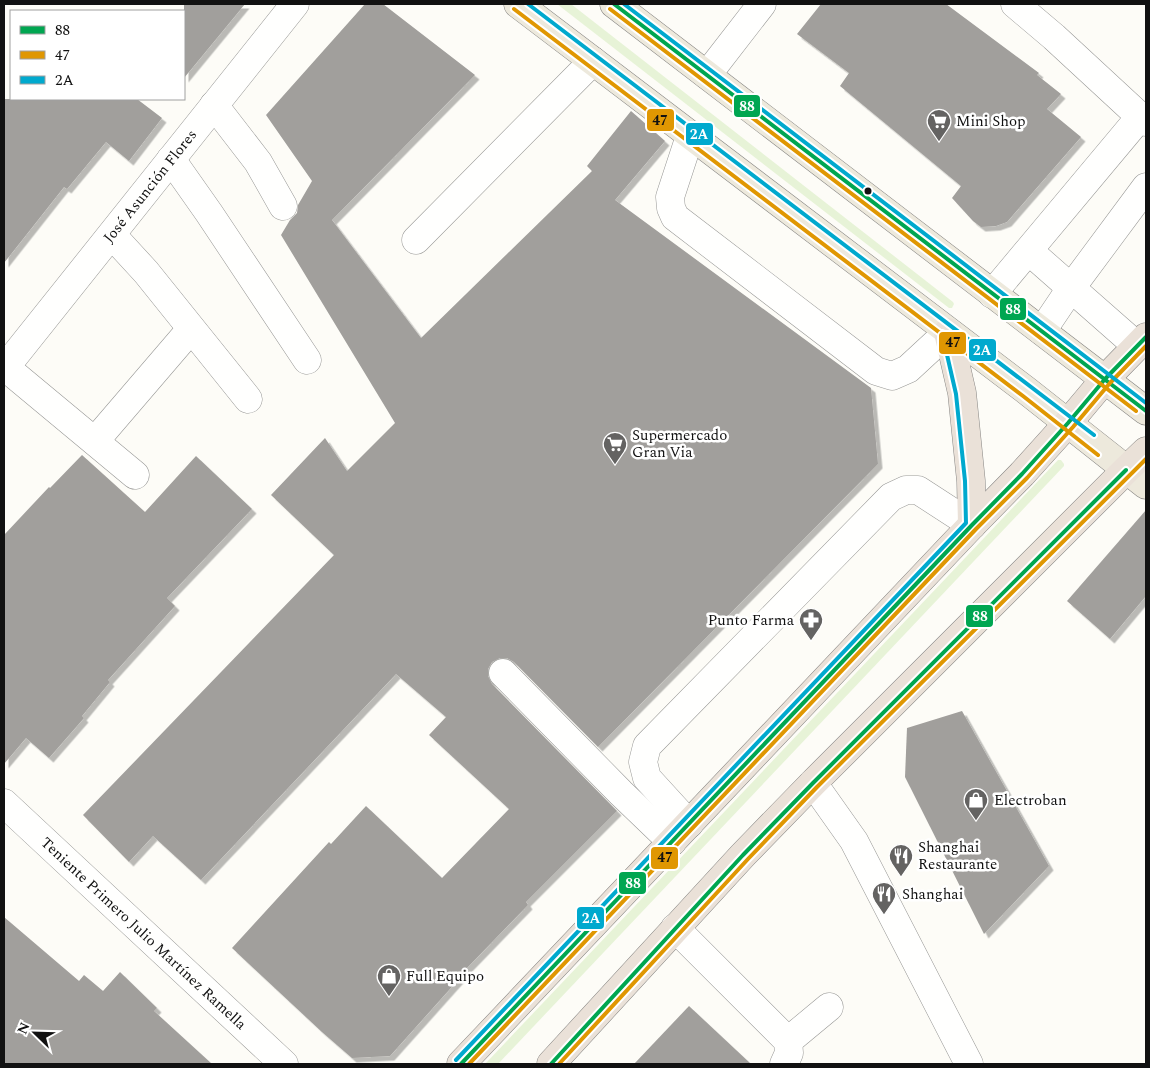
<svg xmlns="http://www.w3.org/2000/svg" width="1150" height="1068" viewBox="0 0 1150 1068" font-family="Spectral,serif">
<style>
.green{fill:#e7f3d7}
.building{fill:#a19f9c;filter:url(#shadow)}
.lines{fill:none;stroke-linecap:round;stroke-linejoin:round}
.minor-casing{stroke:#979795;stroke-width:29}
.major-casing{stroke:#858482;stroke-width:29}
.highway-casing{stroke:#858482;stroke-width:29}
.minor{stroke:#fffffe;stroke-width:28}
.major{stroke:#ede9dc;stroke-width:28}
.highway{stroke:#eae1d8;stroke-width:28}
.bus-1-casing{stroke:#fff;stroke-width:8}
.bus-2-casing{stroke:#fff;stroke-width:8}
.bus-3-casing{stroke:#fff;stroke-width:8}
.bus-1{stroke:#00a651;stroke-width:4}
.bus-2{stroke:#e09702;stroke-width:4}
.bus-3{stroke:#00a9ce;stroke-width:4}
.bus-dot{fill:#111;stroke:#fff;stroke-width:2}
.labels{text-anchor:middle;stroke-width:5;stroke-linejoin:round;paint-order:stroke}
.poi-label{font-size:15px;fill:#111;stroke:#fff;text-anchor:start}
.street-label{font-size:15px;fill:#111;stroke:#fff}
.line-badge{stroke:#fff;stroke-width:2}
.badge-label{font-size:14px;text-anchor:middle;font-weight:bold;fill:#fff}
.pale-badge-label{font-size:14px;text-anchor:middle;font-weight:bold;fill:#111}
</style>
<defs>
<filter id="shadow"><feDropShadow dx="4.5" dy="4.5" stdDeviation="0" flood-color="#0004"/></filter>
</defs>
<rect width="100%" height="100%" fill="#fdfcf7"/>
<!-- green -->
<g class="green">
<polygon points="557,4 571,4 953,302 954,304 952,308 949,308"/>
<polygon points="1058,460 1061,460 1064,464 1064,466 498,1064 485,1064"/>
</g>
<!-- building -->
<g class="building">
<polygon points="184,4 245,4 184,78"/>
<polygon points="365,4 383,4 475,75 332,220 421,338 592,171 587,166 631,111 665,141 615,200 871,388 878,464 598,747 514,662 507,658 500,658 492,662 488,669 488,676 492,684 617,811 526,902 528,905 465,970 466,971 390,1056 352,1058 322,1032 232,948 329,842 331,844 366,806 442,878 509,809 429,735 446,717 396,674 201,880 153,836 129,862 83,815 334,555 271,495 325,438 347,471 395,423 281,235 290,220 297,213 298,205 312,181 266,115"/>
<polygon points="821,4 946,4 1039,73 1037,75 1061,94 1047,109 1081,137 1007,222 996,226 981,227 973,221 952,198 961,186 840,86 849,73 797,34"/>
<polygon points="4,99 137,99 162,118 129,161 106,142 67,189 64,187 4,263"/>
<polygon points="82,455 145,512 196,456 252,509 167,598 175,606 108,680 110,682 82,716 84,718 49,758 26,738 4,764 4,535 49,487 50,488"/>
<polygon points="1146,510 1146,596 1110,639 1067,601"/>
<polygon points="962,711 1049,866 984,934 905,777 907,728"/>
<polygon points="4,917 79,981 84,975 103,991 120,972 157,1008 154,1011 212,1064 4,1064"/>
<polygon points="689,1006 751,1064 634,1064"/>
</g>
<g class="lines">
<!-- minor casing -->
<g class="minor-casing">
<g id="minor">
<polyline points="1015,4 1054,37 1146,122"/>
<polyline points="707,75 762,4"/>
<polyline points="214,105 258,162 283,206"/>
<polyline points="690,136 670,197 671,208 675,217 876,371 892,376 908,369 948,332"/>
<polyline points="171,159 209,213 307,360"/>
<polyline points="112,235 146,272 248,399"/>
<polyline points="416,240 593,61"/>
<polyline points="1029,251 1137,346"/>
<polyline points="992,294 1140,117"/>
<polyline points="1042,331 1071,288 1146,187"/>
<polyline points="5,367 135,475"/>
<path id="s1" d="M4 369C101 248 198 125 295 4"/>
<polyline points="95,441 191,329"/>
<polyline points="503,673 621,793 672,842"/>
<polyline points="813,783 854,841 969,1064"/>
<path id="s2" d="M4 803 284 1064"/>
<polyline points="689,824 647,778 643,762 647,746 891,497 906,490 918,490 972,525"/>
<polyline points="675,928 788,1041 789,1053 784,1064"/>
<polyline points="788,1041 829,1007"/>
</g>
</g>
<!-- major casing -->
<g class="major-casing">
<g id="major">
<polyline points="518,4 1027,391 1146,485"/>
<polyline points="614,4 1146,411"/>
</g>
</g>
<!-- highway casing -->
<g class="highway-casing">
<g id="highway">
<polyline points="948,332 962,393 971,481 972,525"/>
<polyline points="461,1064 972,525 1022,474 1068,423 1105,379 1146,337"/>
<polyline points="551,1064 743,855 813,783 1126,470 1146,451"/>
</g>
</g>
<!-- minor -->
<use href="#minor" class="minor"/>
<!-- major -->
<use href="#major" class="major"/>
<!-- highway -->
<use href="#highway" class="highway"/>
<!-- bus-1 casing -->
<g class="bus-1-casing">
<g id="bus-1">
<polyline points="614,4 1146,411"/>
<polyline points="461,1064 972,525 1022,474 1068,423 1105,379 1146,337"/>
<polyline points="551,1064 743,855 813,783 1126,470"/>
</g>
</g>
<!-- bus-2 casing -->
<g class="bus-2-casing">
<g id="bus-2">
<polyline points="514,9 1023,396 1098,455"/>
<polyline points="610,9 1136,411"/>
<polyline points="469,1064 976,529 1027,478 1073,427 1110,383 1146,346"/>
<polyline points="559,1064 748,859 817,787 1146,459"/>
</g>
</g>
<!-- bus-3 casing -->
<g class="bus-3-casing">
<g id="bus-3">
<polyline points="528,4 1094,435"/>
<polyline points="624,4 1146,403"/>
<polyline points="456,1060 966,523 965,481 956,394 942,333"/>
</g>
</g>
<!-- bus-1 -->
<use href="#bus-1" class="bus-1"/>
<!-- bus-2 -->
<use href="#bus-2" class="bus-2"/>
<!-- bus-3 -->
<use href="#bus-3" class="bus-3"/>
</g>
<!-- icons -->
<defs>
<g id="supermarket-pin" transform="scale(1.25)"><path d="M0 17L-7.5 6A9.5 9.5 0 1 1 7.5 6Z" fill="#646362" stroke="#fff"/><path d="M-6-5.5h2.5l.6 2H6L4.5 2H-2.5L-4.4-4H-6ZM-1.5 3.2a1.3 1.3 0 1 0 .1 0ZM3 3.2a1.3 1.3 0 1 0 .1 0Z" fill="#fff"/></g>
<g id="pharmacy-pin" transform="scale(1.25)"><path d="M0 17L-7.5 6A9.5 9.5 0 1 1 7.5 6Z" fill="#646362" stroke="#fff"/><path d="M-2-6h4v4h4v4h-4v4h-4v-4h-4v-4h4Z" fill="#fff"/></g>
<g id="shop-pin" transform="scale(1.25)"><path d="M0 17L-7.5 6A9.5 9.5 0 1 1 7.5 6Z" fill="#646362" stroke="#fff"/><path d="M-5-2.5h2.3a2.7 3.5 0 0 1 5.4 0H5L5.5 6h-11ZM-1.5-2.5h3a1.5 2.3 0 0 0-3 0Z" fill="#fff"/></g>
<g id="restaurant-pin" transform="scale(1.25)"><path d="M0 17L-7.5 6A9.5 9.5 0 1 1 7.5 6Z" fill="#646362" stroke="#fff"/><path d="M-5-6h1v4h1v-4h1v4h1v-4h1v5L-1.5 .5V6h-2V.5L-5-1ZM5-6V6H3V1.5H1.5Q1.5-4 5-6Z" fill="#fff"/></g>
</defs>
<g fill-rule="evenodd">
<use href="#supermarket-pin" x="939" y="121"/>
<use href="#supermarket-pin" x="615" y="444"/>
<use href="#pharmacy-pin" x="811" y="620"/>
<use href="#shop-pin" x="976" y="800"/>
<use href="#restaurant-pin" x="901" y="856"/>
<use href="#restaurant-pin" x="884" y="894"/>
<use href="#shop-pin" x="389" y="976"/>
</g>
<!-- markers -->
<circle class="bus-dot" cx="868" cy="191" r="4.5"/>
<g class="labels">
<!-- poi labels -->
<g class="poi-label">
<text x="956" y="126">Mini Shop</text>
<text x="632" y="440">Supermercado<tspan x="632" dy="17">Gran Via</tspan></text>
<text x="794" y="625" text-anchor="end">Punto Farma</text>
<text x="994" y="805">Electroban</text>
<text x="918" y="852">Shanghai<tspan x="918" dy="17">Restaurante</tspan></text>
<text x="902" y="899">Shanghai</text>
<text x="406" y="981">Full Equipo</text>
</g>
<!-- street labels -->
<g class="street-label">
<text dy="5" stroke="none"><textPath href="#s1" startOffset="234">José Asunción Flores</textPath></text>
<text dy="5" stroke="none"><textPath href="#s2" startOffset="191">Teniente Primero Julio Martínez Ramella</textPath></text>
</g>
</g>
<g class="line-badge">
<rect x="733" y="94" width="28" height="24" rx="5" fill="#00a651"/>
<rect x="646" y="108" width="29" height="24" rx="5" fill="#e09702"/>
<rect x="685" y="122" width="29" height="24" rx="5" fill="#00a9ce"/>
<rect x="999" y="297" width="28" height="24" rx="5" fill="#00a651"/>
<rect x="938" y="331" width="29" height="24" rx="5" fill="#e09702"/>
<rect x="968" y="338" width="29" height="24" rx="5" fill="#00a9ce"/>
<rect x="965" y="604" width="29" height="24" rx="5" fill="#00a651"/>
<rect x="650" y="846" width="29" height="24" rx="5" fill="#e09702"/>
<rect x="618" y="871" width="29" height="24" rx="5" fill="#00a651"/>
<rect x="576" y="906" width="29" height="24" rx="5" fill="#00a9ce"/>
</g>
<g class="badge-label">
<text x="747" y="111">88</text>
<text x="699" y="139">2A</text>
<text x="1013" y="314">88</text>
<text x="982" y="355">2A</text>
<text x="980" y="621">88</text>
<text x="633" y="888">88</text>
<text x="591" y="923">2A</text>
</g>
<g class="pale-badge-label">
<text x="660" y="125">47</text>
<text x="953" y="347">47</text>
<text x="665" y="862">47</text>
</g>
<!-- border -->
<rect width="1150" height="1068" fill="none" stroke="#111111" stroke-width="10"/>
<!-- legend -->
<rect x="10" y="10" width="175" height="90" fill="#ffffff" stroke="#a0a0a0"/>
<rect x="20" y="26" width="25" height="8" fill="#00a651" stroke="#a0a0a0"/>
<text x="55" y="35" font-size="15" fill="#111111">88</text>
<rect x="20" y="51" width="25" height="8" fill="#e09702" stroke="#a0a0a0"/>
<text x="55" y="60" font-size="15" fill="#111111">47</text>
<rect x="20" y="76" width="25" height="8" fill="#00a9ce" stroke="#a0a0a0"/>
<text x="55" y="85" font-size="15" fill="#111111">2A</text>
<!-- north arrow -->
<g transform="translate(35 1033) rotate(293)" stroke="#ffffff" stroke-width="4" paint-order="stroke">
<path d="M0-4L9 19L0 12L-9 19Z" fill="#111111"/>
<text y="-8" font-size="14" font-weight="bold" text-anchor="middle" fill="#111111">N</text>
</g>
</svg>
